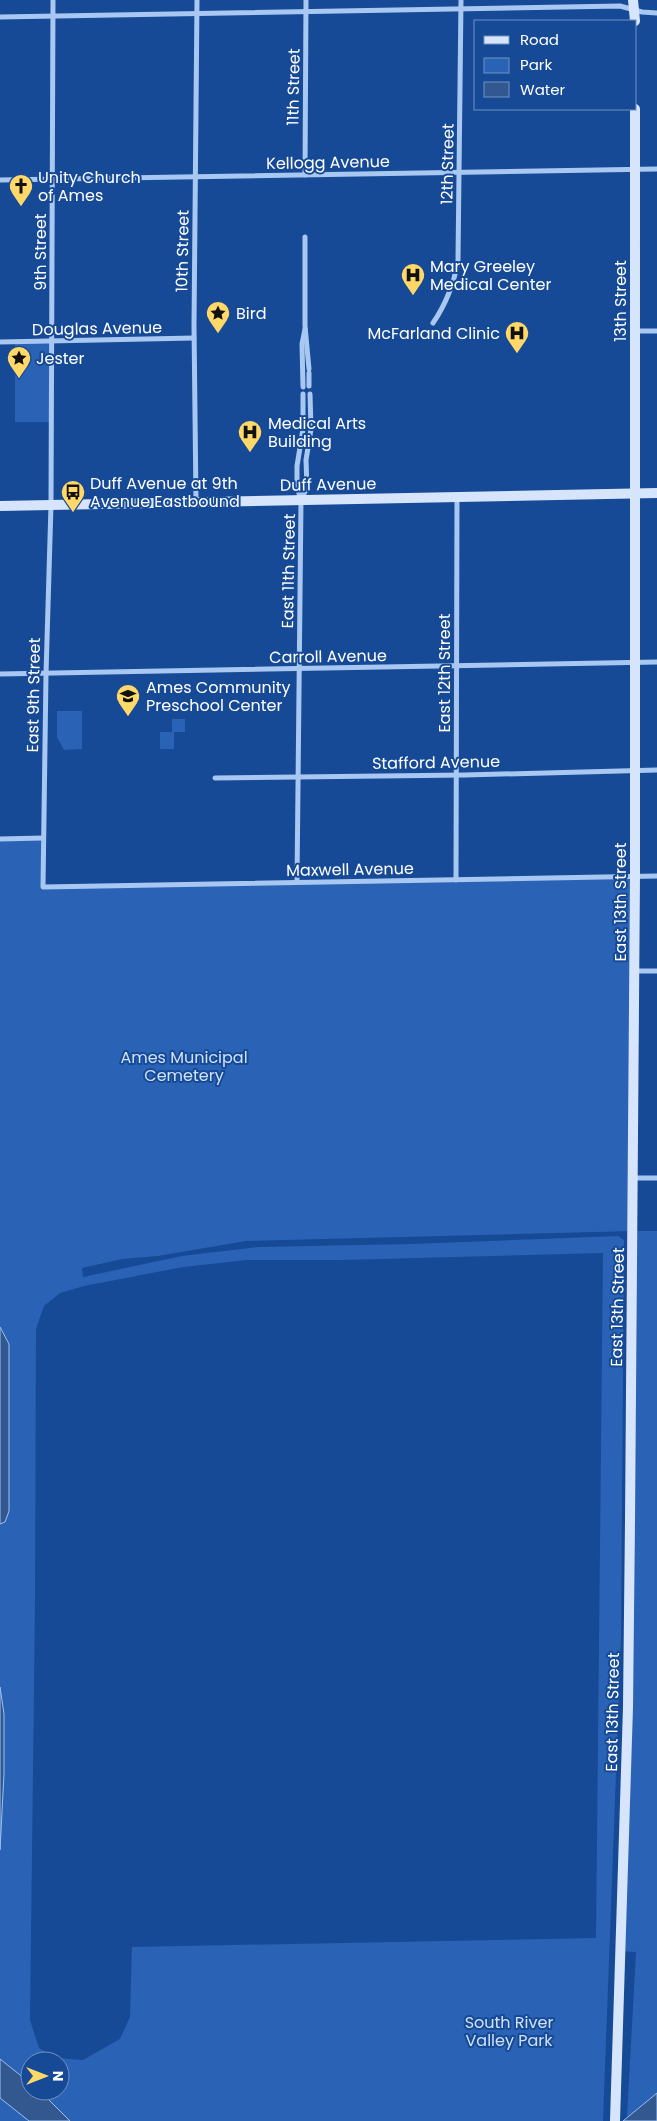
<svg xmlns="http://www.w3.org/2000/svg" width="657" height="2121" viewBox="0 0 657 2121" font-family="Poppins,sans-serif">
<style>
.green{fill:#2a63b5;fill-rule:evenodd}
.water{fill:#335890;stroke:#9bc1f4}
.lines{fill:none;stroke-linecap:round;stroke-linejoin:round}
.street{stroke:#a8c7f1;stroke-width:5}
.secondary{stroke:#d7e5fc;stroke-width:10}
.labels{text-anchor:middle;stroke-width:4;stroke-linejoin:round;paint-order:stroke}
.street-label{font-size:16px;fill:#fff;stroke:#164a96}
.poi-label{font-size:16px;fill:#fff;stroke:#164a96;text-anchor:start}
.park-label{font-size:16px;fill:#cfe2fc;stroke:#164a96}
</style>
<rect width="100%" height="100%" fill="#164a96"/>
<!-- green -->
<g class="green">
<polygon points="52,341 52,422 15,422 15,342"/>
<polygon points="57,711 82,711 82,749 64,750 57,737"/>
<polygon points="172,719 185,719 185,732 174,732 174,749 160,749 160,732 172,732"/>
<path d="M43 838V886L635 876 633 1231H657V2093L627 2117 636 1952 620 1951 633 1231 246 1241 158 1256 122 1259 82 1268 83 1277 182 1256 258 1247 412 1244 618 1236 624 1240 621 1638 603 2121H70L40 2091H60V2061H30V2083L0 2059V839ZM603 1253 596 1938 132 1947 130 2017 120 2039 83 2060 56 2058 39 2048 30 2020 35 1602 36 1329 44 1306 60 1293 84 1286 183 1267 246 1260H342Z"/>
<polygon points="0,2098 29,2121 0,2121"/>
</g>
<!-- water -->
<g class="water">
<polygon points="0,1327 9,1344 9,1511 5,1522 0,1524"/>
<polygon points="0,1687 4,1714 4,1774 0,1850"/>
<polygon points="0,2059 30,2083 30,2091 40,2091 70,2121 29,2121 0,2098"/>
<polygon points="657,2093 657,2121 623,2121"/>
</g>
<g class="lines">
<!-- street -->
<g class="street">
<polyline points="53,0 51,505 46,674 43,887 657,876"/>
<polyline points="0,17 620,6 642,12 657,13"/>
<polyline points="305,175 306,0"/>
<polyline points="0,180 657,169"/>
<polyline points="305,237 305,326 309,369"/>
<path d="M433 323C446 304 454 283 458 261L461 0"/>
<polyline points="635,331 657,331"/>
<polyline points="0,342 194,338"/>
<polyline points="309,373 309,386"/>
<polyline points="303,387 302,344 305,329"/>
<polyline points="301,499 307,488 306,460 311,429 310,394"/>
<polyline points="196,502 194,326 197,0"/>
<polyline points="0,674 657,662"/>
<polyline points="215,778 465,775 657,770"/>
<polyline points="0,839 43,838"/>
<polyline points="456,880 457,497"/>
<polyline points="297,882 301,500 297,487 297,466 303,429 303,394"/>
<polyline points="635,971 657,971"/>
<polyline points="633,1178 657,1178"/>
</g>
<!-- secondary -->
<g class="secondary">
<polyline points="633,0 635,21"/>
<polyline points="0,506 657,493"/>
<polyline points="615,2121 628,1707 630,1521 635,876 635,109"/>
</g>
</g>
<!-- icons -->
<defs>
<g id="church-pin" transform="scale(1.25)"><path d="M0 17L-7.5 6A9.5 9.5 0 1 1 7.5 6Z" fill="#ffd868" stroke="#164a96"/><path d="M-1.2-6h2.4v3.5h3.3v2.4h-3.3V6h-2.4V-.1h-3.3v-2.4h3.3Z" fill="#111"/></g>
<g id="hospital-pin" transform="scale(1.25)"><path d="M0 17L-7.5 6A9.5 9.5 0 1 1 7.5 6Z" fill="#ffd868" stroke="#164a96"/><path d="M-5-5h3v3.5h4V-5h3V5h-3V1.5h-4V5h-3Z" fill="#111"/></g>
<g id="sight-pin" transform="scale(1.25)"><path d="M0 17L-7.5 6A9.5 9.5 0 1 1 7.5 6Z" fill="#ffd868" stroke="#164a96"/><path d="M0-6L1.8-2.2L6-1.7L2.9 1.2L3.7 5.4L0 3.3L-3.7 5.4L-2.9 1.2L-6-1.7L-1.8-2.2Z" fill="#111"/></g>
<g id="bus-pin" transform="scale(1.25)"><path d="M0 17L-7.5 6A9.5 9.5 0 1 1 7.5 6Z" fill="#ffd868" stroke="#164a96"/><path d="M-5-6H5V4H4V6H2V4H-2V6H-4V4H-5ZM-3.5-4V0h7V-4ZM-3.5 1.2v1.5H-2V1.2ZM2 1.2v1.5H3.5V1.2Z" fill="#111"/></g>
<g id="school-pin" transform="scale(1.25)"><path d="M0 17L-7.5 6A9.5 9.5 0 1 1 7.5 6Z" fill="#ffd868" stroke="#164a96"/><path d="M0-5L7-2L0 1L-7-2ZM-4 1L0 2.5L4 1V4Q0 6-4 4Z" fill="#111"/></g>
</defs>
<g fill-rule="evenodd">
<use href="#church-pin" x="21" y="186"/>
<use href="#hospital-pin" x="413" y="275"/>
<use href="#sight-pin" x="218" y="313"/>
<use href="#hospital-pin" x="517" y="333"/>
<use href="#sight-pin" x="19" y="358"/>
<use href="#hospital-pin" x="250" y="432"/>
<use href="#bus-pin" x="73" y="492"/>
<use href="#school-pin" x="128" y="696"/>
</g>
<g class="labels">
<!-- street labels -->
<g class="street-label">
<text transform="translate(293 87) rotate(-89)" y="6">11th Street</text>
<text transform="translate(328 162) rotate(-1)" y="6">Kellogg Avenue</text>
<text transform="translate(447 164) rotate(-89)" y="6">12th Street</text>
<text transform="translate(182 251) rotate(-89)" y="6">10th Street</text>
<text transform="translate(40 252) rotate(-90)" y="6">9th Street</text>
<text transform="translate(620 301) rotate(-90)" y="6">13th Street</text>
<text transform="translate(97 328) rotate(-1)" y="6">Douglas Avenue</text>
<text transform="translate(328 484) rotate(-1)" y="6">Duff Avenue</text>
<text transform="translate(288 571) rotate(-89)" y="6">East 11th Street</text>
<text transform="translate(328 656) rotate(-1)" y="6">Carroll Avenue</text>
<text transform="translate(444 673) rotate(-90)" y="6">East 12th Street</text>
<text transform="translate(33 695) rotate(-89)" y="6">East 9th Street</text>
<text transform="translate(436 762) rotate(-1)" y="6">Stafford Avenue</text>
<text transform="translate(350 869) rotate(-1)" y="6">Maxwell Avenue</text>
<text transform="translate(620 902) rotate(-90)" y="6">East 13th Street</text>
<text transform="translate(617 1307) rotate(-89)" y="6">East 13th Street</text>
<text transform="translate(612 1712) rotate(-89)" y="6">East 13th Street</text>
</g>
<!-- poi labels -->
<g class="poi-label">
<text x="38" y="183">Unity Church<tspan x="38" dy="18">of Ames</tspan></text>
<text x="430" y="272">Mary Greeley<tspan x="430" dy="18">Medical Center</tspan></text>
<text x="236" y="319">Bird</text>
<text x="500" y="339" text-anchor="end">McFarland Clinic</text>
<text x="36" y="364">Jester</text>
<text x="268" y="429">Medical Arts<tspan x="268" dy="18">Building</tspan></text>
<text x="90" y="489">Duff Avenue at 9th<tspan x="90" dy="18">Avenue Eastbound</tspan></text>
<text x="146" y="693">Ames Community<tspan x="146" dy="18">Preschool Center</tspan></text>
</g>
<!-- park labels -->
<g class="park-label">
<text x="184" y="1063">Ames Municipal<tspan x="184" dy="18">Cemetery</tspan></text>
<text x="509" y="2028">South River<tspan x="509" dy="18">Valley Park</tspan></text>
</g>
</g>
<!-- legend -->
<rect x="474" y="20" width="162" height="90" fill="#164a96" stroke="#7392c0"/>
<rect x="484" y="36" width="25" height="8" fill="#d7e5fc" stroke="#7392c0"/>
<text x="520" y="45" font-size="15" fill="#ffffff">Road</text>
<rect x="484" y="58" width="25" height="15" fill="#2a63b5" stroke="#7392c0"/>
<text x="520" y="70" font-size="15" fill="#ffffff">Park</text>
<rect x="484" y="82" width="25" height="15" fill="#335890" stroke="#7392c0"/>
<text x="520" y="95" font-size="15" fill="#ffffff">Water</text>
<!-- north arrow -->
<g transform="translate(45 2076) rotate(90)"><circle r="24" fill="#164a96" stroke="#7392c0"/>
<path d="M0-4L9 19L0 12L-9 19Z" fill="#ffd868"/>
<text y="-8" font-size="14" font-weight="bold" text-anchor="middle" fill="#ffffff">N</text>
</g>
</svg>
